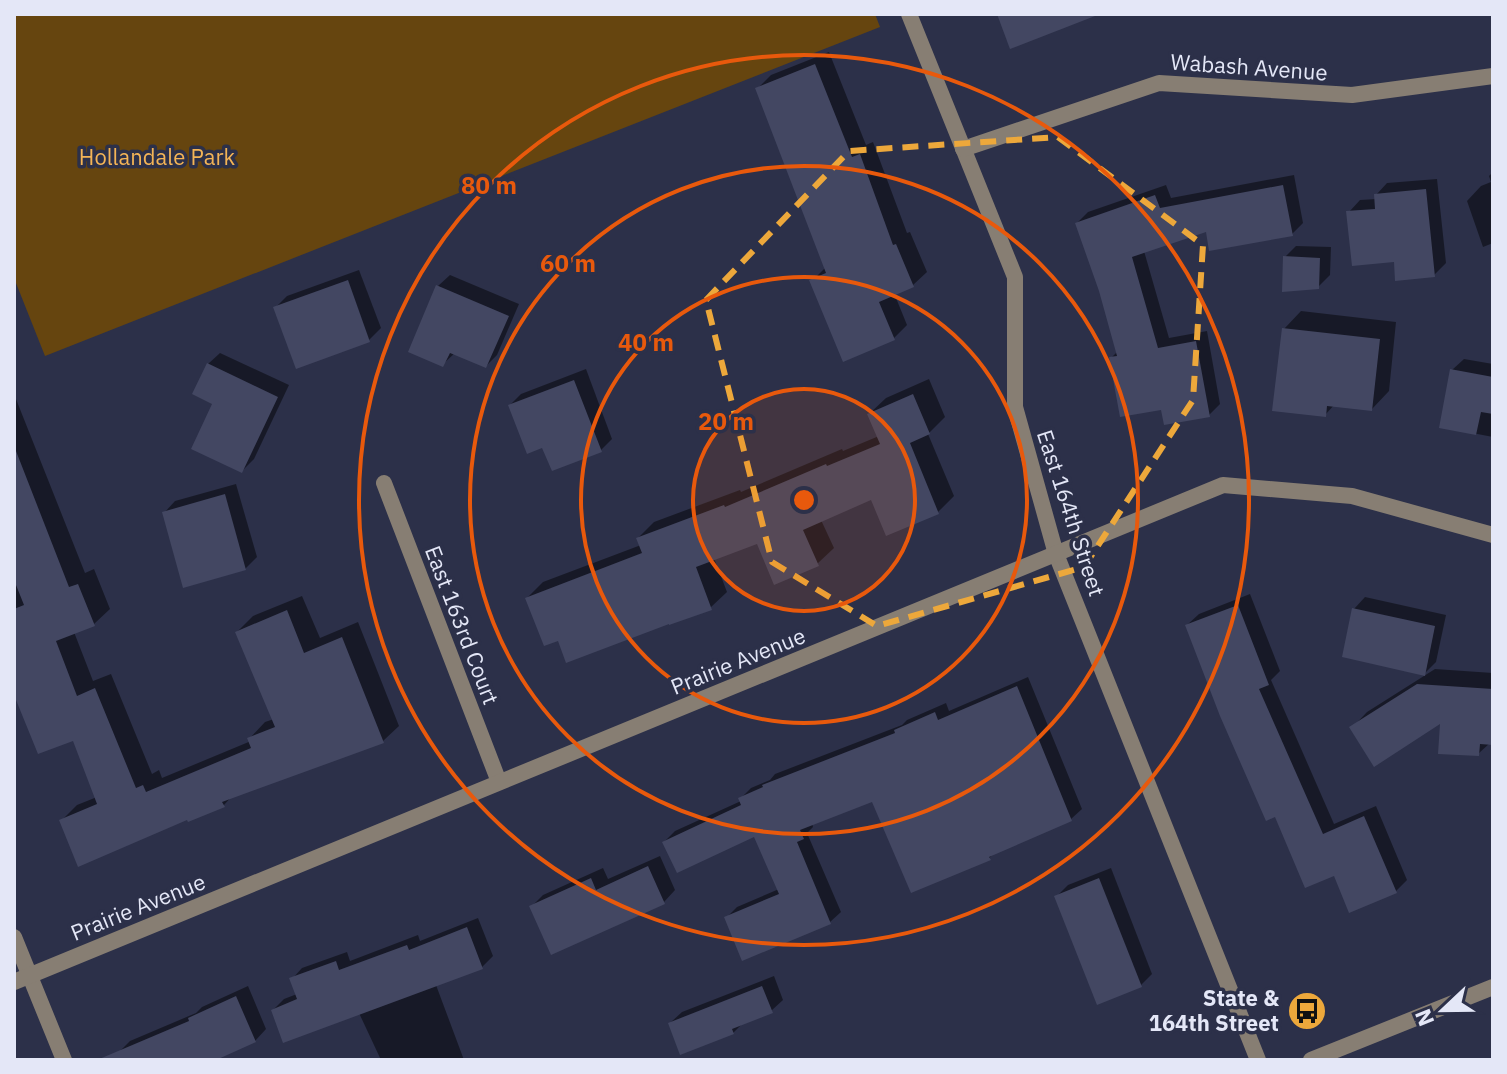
<svg xmlns="http://www.w3.org/2000/svg" width="1507" height="1074" viewBox="0 0 1507 1074" font-family="'IBM Plex Sans',sans-serif">
<style>
.green{fill:#66450f}
.shadow{fill:#0007}
.building{fill:#434762}
.lines{fill:none;stroke-linecap:round;stroke-linejoin:round}
.minor{stroke:#877e73;stroke-width:16}
.tertiary{stroke:#877e73;stroke-width:16}
.marked{fill:none;stroke:#eda83b;stroke-width:6;stroke-dasharray:16 10;stroke-linejoin:round}
.ring{fill:none;stroke:#e8590c;stroke-width:4}
.labels{text-anchor:middle;stroke-width:7;stroke-linejoin:round;paint-order:stroke}
.street-label{font-size:22px;fill:#e4e7f7;stroke:#2c3049}
.park-label{font-size:22px;fill:#f4b456;stroke:#2c3049}
.poi-label{font-size:22px;font-weight:bold;fill:#e4e7f7;stroke:#2c3049;text-anchor:end}
.centre{fill:#e8590c;stroke:#2c3049;stroke-width:4}
.ring-label{font-size:24px;text-anchor:middle;font-weight:bold;fill:#e8590c;stroke:#2c3049;stroke-width:7;stroke-linejoin:round;paint-order:stroke}
</style>
<rect width="100%" height="100%" fill="#2c3049"/>
<!-- green -->
<polygon class="green" points="14,14 875,14 880,27 45,356 14,278"/>
<!-- shadow -->
<g class="shadow">
<polygon points="829,52 866,145 873,142 907,233 910,232 927,272 913,285 894,293 907,325 894,338 812,281 826,267 757,89 771,75"/>
<polygon points="1493,172 1493,243 1483,247 1467,201 1481,186 1491,182 1489,176"/>
<polygon points="1294,175 1303,223 1292,234 1207,229 1144,251 1169,338 1207,331 1220,404 1209,415 1162,407 1111,358 1118,351 1100,291 1077,223 1088,212 1166,185 1171,198"/>
<polygon points="1437,179 1446,263 1434,275 1395,259 1349,212 1360,200 1376,199 1376,195 1387,183"/>
<polygon points="1296,246 1331,247 1330,275 1318,287 1285,257"/>
<polygon points="359,270 381,328 369,340 275,308 287,296"/>
<polygon points="450,275 519,304 497,355 486,366 455,353 443,364 438,286"/>
<polygon points="1301,311 1396,322 1389,391 1372,409 1335,404 1325,415 1284,329"/>
<polygon points="220,353 289,385 254,459 242,471 214,403 208,364"/>
<polygon points="1464,359 1493,364 1493,437 1441,427 1452,370"/>
<polygon points="586,369 612,439 601,450 543,445 510,405 521,394"/>
<polygon points="929,379 945,417 928,434 954,496 938,512 888,533 872,498 821,520 834,548 817,564 758,542 714,558 727,592 710,608 559,638 527,598 543,582 641,545 638,538 654,522 740,490 741,492 842,449 843,451 879,436 869,414 886,398"/>
<polygon points="14,394 85,573 94,569 110,609 94,624 74,632 93,681 111,674 152,774 159,770 162,778 251,741 250,738 265,722 274,719 237,632 253,616 302,596 320,638 358,622 399,726 383,741 233,795 224,805 61,821 77,805 97,797 74,738 17,697 14,698"/>
<polygon points="236,484 257,557 245,569 164,513 175,501"/>
<polygon points="1250,594 1280,671 1271,680 1334,824 1376,806 1407,880 1396,891 1335,873 1276,814 1187,625 1199,614"/>
<polygon points="1365,597 1446,615 1436,662 1424,674 1354,609"/>
<polygon points="1435,669 1493,673 1493,743 1490,743 1478,754 1442,720 1352,728 1367,712"/>
<polygon points="1028,677 1082,809 1071,819 996,852 989,858 873,799 812,823 813,827 807,833 841,912 830,922 726,918 737,907 779,889 755,835 664,842 675,831 741,801 740,799 751,788 770,780 775,774 902,725 907,720 946,703 949,711"/>
<polygon points="660,856 675,890 664,902 531,907 543,895 603,868 608,879"/>
<polygon points="1111,868 1152,974 1140,986 1056,897 1068,885"/>
<polygon points="478,918 493,956 482,967 436,985 464,1060 381,1060 359,1013 273,1010 284,999 297,994 292,979 302,968 347,952 350,961 418,935 420,941"/>
<polygon points="774,976 783,1000 771,1011 744,1022 733,1033 670,1023 682,1012"/>
<polygon points="248,986 266,1029 255,1041 211,1060 121,1060 118,1053 130,1041 196,1013 202,1007"/>
</g>
<!-- building -->
<g class="building">
<polygon points="997,14 1094,14 1095,16 1010,49"/>
<polygon points="815,64 852,157 860,154 893,245 896,244 914,287 879,302 895,340 843,362 809,280 826,273 755,88"/>
<polygon points="1283,185 1293,236 1209,251 1206,232 1132,257 1158,348 1196,341 1210,417 1164,425 1161,410 1120,417 1109,357 1117,356 1099,291 1075,223 1155,195 1160,208"/>
<polygon points="1426,189 1435,277 1395,281 1394,262 1352,266 1346,211 1375,209 1374,194"/>
<polygon points="1283,256 1320,258 1319,289 1282,292"/>
<polygon points="348,280 370,342 296,369 273,307"/>
<polygon points="436,285 509,316 486,368 450,353 443,367 408,352"/>
<polygon points="1282,328 1380,339 1372,411 1327,406 1326,417 1272,411"/>
<polygon points="207,363 278,397 242,473 191,449 212,404 192,394"/>
<polygon points="1450,369 1493,377 1493,414 1481,412 1476,435 1439,428"/>
<polygon points="574,380 602,452 552,471 542,448 527,454 508,405"/>
<polygon points="913,394 930,434 910,443 939,514 886,536 871,500 803,530 819,566 774,585 757,544 696,567 712,610 669,625 669,624 566,663 558,641 544,646 525,598 642,553 636,538 724,505 725,507 826,464 827,466 880,444 867,414"/>
<polygon points="16,451 69,587 78,584 95,626 56,641 77,696 95,688 136,788 143,785 146,792 251,748 247,738 275,727 235,632 287,610 304,653 342,637 384,743 222,802 225,807 188,822 187,820 78,867 59,820 97,804 73,741 38,754 14,695 14,609 24,605 14,580 14,452"/>
<polygon points="225,494 246,570 183,588 162,512"/>
<polygon points="1238,605 1269,685 1259,689 1323,834 1364,816 1397,893 1349,913 1334,876 1305,888 1275,817 1266,821 1220,716 1185,625"/>
<polygon points="1352,608 1435,626 1425,676 1342,657"/>
<polygon points="1417,684 1493,689 1493,745 1480,744 1479,756 1438,754 1440,724 1374,767 1349,727"/>
<polygon points="1017,686 1072,821 989,857 991,860 911,893 872,802 800,830 804,839 797,842 831,924 742,961 724,917 779,894 754,837 677,873 662,842 741,805 738,798 763,787 762,785 895,733 894,730 935,712 938,720"/>
<polygon points="648,866 665,904 551,955 529,906 591,878 596,890"/>
<polygon points="1099,878 1142,987 1097,1005 1054,896"/>
<polygon points="467,927 483,969 283,1043 271,1010 297,999 289,978 336,961 339,970 407,945 409,950"/>
<polygon points="762,986 773,1013 732,1029 734,1034 680,1055 668,1023"/>
<polygon points="236,996 256,1042 216,1060 97,1060 189,1021 188,1018"/>
</g>
<g class="lines">
<!-- minor -->
<g class="minor">
<polyline points="909,14 1015,277 1015,407 1056,554 1258,1060"/>
<polyline points="963,149 1159,83 1352,95 1493,76"/>
<polyline points="384,483 499,782"/>
<polyline points="14,937 64,1060"/>
<polyline points="14,982 1223,485 1352,496 1493,535"/>
</g>
<!-- tertiary -->
<polyline class="tertiary" points="1311,1060 1493,987"/>
</g>
<!-- marked area -->
<path class="marked" d="M1058 137 1203 245 1193 400 1084 567 877 626 772 562 706 300 849 151Z"/>
<!-- distance rings -->
<circle cx="804" cy="500" r="111" fill="#e8590c" fill-opacity=".12"/>
<g class="ring">
<circle cx="804" cy="500" r="111"/>
<circle cx="804" cy="500" r="223"/>
<circle cx="804" cy="500" r="334"/>
<circle cx="804" cy="500" r="445"/>
</g>
<!-- icons -->
<defs>
<g id="bus-disc" transform="scale(2)"><circle r="9.5" fill="#eda83b" stroke="#2c3049"/><path d="M-5-6H5V4H4V6H2V4H-2V6H-4V4H-5ZM-3.5-4V0h7V-4ZM-3.5 1.2v1.5H-2V1.2ZM2 1.2v1.5H3.5V1.2Z" fill="#111"/></g>
</defs>
<g fill-rule="evenodd">
<use href="#bus-disc" x="1307" y="1011"/>
</g>
<g class="labels">
<!-- street labels -->
<g class="street-label">
<text transform="translate(1249 67) rotate(4)" y="8">Wabash Avenue</text>
<text transform="translate(1071 513) rotate(72)" y="8">East 164th Street</text>
<text transform="translate(462 625) rotate(69)" y="8">East 163rd Court</text>
<text transform="translate(738 661) rotate(-22)" y="8">Prairie Avenue</text>
<text transform="translate(138 907) rotate(-22)" y="8">Prairie Avenue</text>
</g>
<!-- park labels -->
<g class="park-label">
<text x="157" y="165">Hollandale Park</text>
</g>
<!-- poi labels -->
<g class="poi-label">
<text x="1279" y="1006">State &amp;<tspan x="1279" dy="25">164th Street</tspan></text>
</g>
</g>
<circle cx="804" cy="500" r="12" class="centre"/>
<g class="ring-label">
<text x="489" y="194">80 m</text>
<text x="568" y="272">60 m</text>
<text x="646" y="351">40 m</text>
<text x="726" y="430">20 m</text>
</g>
<!-- border -->
<rect width="1507" height="1074" fill="none" stroke="#e4e7f7" stroke-width="32"/>
<!-- north arrow -->
<g transform="translate(1443 1010) rotate(248)" stroke="#2c3049" stroke-width="6" paint-order="stroke">
<path d="M0-6L14 30L0 20L-14 30Z" fill="#e4e7f7"/>
<text y="-12" font-size="22" font-weight="bold" text-anchor="middle" fill="#e4e7f7">N</text>
</g>
</svg>
